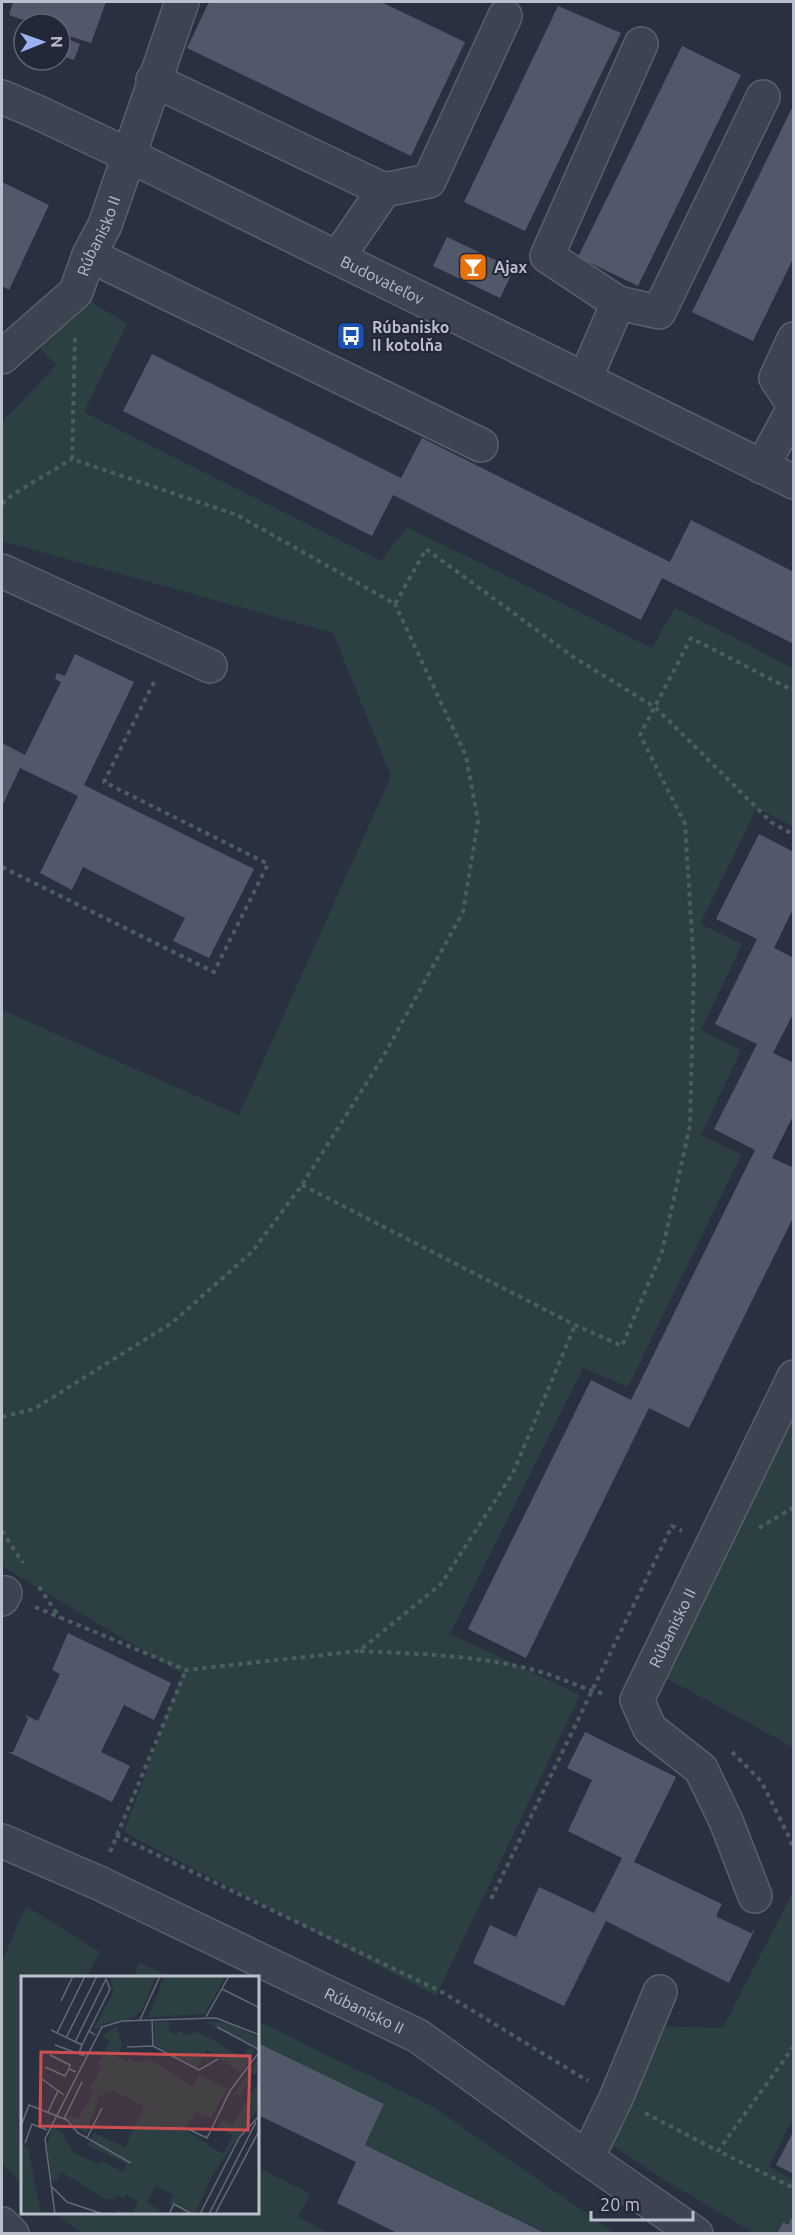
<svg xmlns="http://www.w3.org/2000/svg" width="795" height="2235" viewBox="0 0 795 2235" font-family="Ubuntu,sans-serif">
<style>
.green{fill:#2c3f43}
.building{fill:#50586a}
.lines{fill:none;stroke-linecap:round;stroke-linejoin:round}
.minor-casing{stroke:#595f6b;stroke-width:36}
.path{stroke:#4c5c61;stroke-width:4;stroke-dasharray:4.5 4.5;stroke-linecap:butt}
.minor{stroke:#3d4451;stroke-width:33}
.labels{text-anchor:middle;stroke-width:4.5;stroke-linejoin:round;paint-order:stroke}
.street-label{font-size:16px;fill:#bbbfcb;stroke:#222837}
.poi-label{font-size:16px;font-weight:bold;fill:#bbbfcb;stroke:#222837;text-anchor:start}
.inset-road{fill:none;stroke:#636a78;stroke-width:1.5}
.view{fill:#cf4e51;fill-opacity:0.15;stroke:#cf4e51;stroke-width:3}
.inset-edge{fill:none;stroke:#bbbfcb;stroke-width:3}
</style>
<rect width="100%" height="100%" fill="#293141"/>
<!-- green -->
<g class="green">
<polygon points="84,297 127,324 84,412 381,561 407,527 652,648 675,608 793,668 793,826 757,808 700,924 742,944 701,1030 741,1050 701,1135 741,1155 628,1387 583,1368 450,1634 580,1695 436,1996 124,1832 182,1674 2,1566 2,1010 239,1115 391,776 333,633 2,541 2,422 56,365 38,346"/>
<polygon points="793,1421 793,1747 664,1677"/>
<polygon points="793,1892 793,2117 769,2167 793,2180 793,2233 754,2233 663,2179 611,2144 663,2026 723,2028"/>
<polygon points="26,1906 100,1952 86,1977 22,1977 22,2183 2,2164 2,1962"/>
<polygon points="138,1962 170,1977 135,1977"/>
<polygon points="258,2021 433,2107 615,2233 547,2233 365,2145 384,2104 258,2043"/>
<polygon points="258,2168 310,2194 298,2217 328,2233 81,2233 55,2213 258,2212"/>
</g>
<!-- building -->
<g class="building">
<polygon points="13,2 106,2 91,43 60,33 60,24 35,24 9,15"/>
<polygon points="209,2 381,2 465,42 411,156 187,48"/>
<polygon points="558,6 621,33 525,231 464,202"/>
<polygon points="60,36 80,44 74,60 60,55"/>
<polygon points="682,46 741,75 638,286 578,257"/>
<polygon points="794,104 794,257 753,341 692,312"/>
<polygon points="2,182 49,205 9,290 2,286"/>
<polygon points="447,237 514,269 500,298 433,266"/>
<polygon points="152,354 401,478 422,438 670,562 691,520 794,572 794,644 662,578 641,620 393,495 372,536 123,411"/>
<polygon points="75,654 134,682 84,785 254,869 209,958 173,941 185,918 83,867 72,890 40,873 78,796 20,768 2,806 2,743 25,755 61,682 55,679 57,673 65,676"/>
<polygon points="759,834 794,852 794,907 774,948 794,958 794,1012 773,1053 794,1063 794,1114 772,1158 794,1168 794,1216 689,1428 649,1408 526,1658 468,1629 591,1380 631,1400 755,1150 714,1129 757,1044 715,1024 757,939 716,919"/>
<polygon points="68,1633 171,1683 154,1720 124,1705 101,1752 130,1766 112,1802 8,1752 13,1752 28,1719 25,1715 38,1721 60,1674 52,1670"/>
<polygon points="585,1732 676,1777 634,1862 722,1904 717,1914 717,1917 751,1933 755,1929 729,1983 606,1921 564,2006 473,1963 490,1925 516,1937 539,1887 594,1913 622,1858 568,1831 592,1780 567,1768"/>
<polygon points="258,2043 384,2104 365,2145 547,2234 399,2234 337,2203 356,2162 258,2115"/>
<polygon points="794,2130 794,2174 776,2165"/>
<polygon points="794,2213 794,2234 777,2234 783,2222 788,2225"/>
</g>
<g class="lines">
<!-- minor casing -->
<g class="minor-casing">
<g id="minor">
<polyline points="153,80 384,190"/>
<path id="s1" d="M2 97 37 112 128 155 794 482"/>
<polyline points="89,255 481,445"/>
<polyline points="338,257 384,190 429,181 505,16"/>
<polyline points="618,303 659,312 763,97"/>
<polyline points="794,339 776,378 794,405"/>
<path id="s2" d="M2 357 76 292 89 255 105 225 182 2"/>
<polyline points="585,379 618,303 547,256 641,44"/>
<polyline points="762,467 794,408"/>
<polyline points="2,571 210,666"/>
<polyline points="2,1599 5,1593"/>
<path id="s3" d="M2 1841 99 1883 418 2036 587 2158 696 2234"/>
<path id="s4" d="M755 1896 726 1821 701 1769 650 1729 637 1700 794 1377"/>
<polyline points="587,2158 616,2098 660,1992"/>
<polyline points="2,2224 12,2234"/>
</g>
</g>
<!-- path -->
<g class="path">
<polyline points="75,338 72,459 237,515 395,604 426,549 572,656 656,708 771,822 794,835"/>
<polyline points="2,504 12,495 72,459"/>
<polyline points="2,867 214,972 268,864 104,782 156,678"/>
<polyline points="302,1185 575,1325 622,1346 662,1252 690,1125 694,967 685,824 640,735 691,638 794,691"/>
<polyline points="2,1417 34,1409 173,1322 252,1252 302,1185 383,1057 463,912 478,821 466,756 395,604"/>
<polyline points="759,1528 794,1507"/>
<polyline points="2,1531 23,1563"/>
<polyline points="39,1587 60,1618"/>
<polyline points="35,1607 186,1670 359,1651 441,1584 513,1473 575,1325"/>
<path d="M360 1651C417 1654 474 1655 530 1669 556 1675 579 1688 605 1694"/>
<polyline points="732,1752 761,1781 790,1839 794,1852"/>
<polyline points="116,1835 442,1992 588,2081"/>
<polyline points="110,1852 186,1670"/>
<polyline points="491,1899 672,1526 682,1531"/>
<polyline points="794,2046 718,2151 794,2188"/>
<polyline points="645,2113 718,2151"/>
</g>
<!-- minor -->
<use href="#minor" class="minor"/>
</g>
<!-- icons -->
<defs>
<g id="bar-square" transform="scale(1.5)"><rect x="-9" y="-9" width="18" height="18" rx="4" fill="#e8710a" stroke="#222837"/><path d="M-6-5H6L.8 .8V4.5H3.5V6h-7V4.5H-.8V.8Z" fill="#fff"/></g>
<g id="bus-square" transform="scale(1.5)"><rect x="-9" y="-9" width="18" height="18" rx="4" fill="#1a4fb4" stroke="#222837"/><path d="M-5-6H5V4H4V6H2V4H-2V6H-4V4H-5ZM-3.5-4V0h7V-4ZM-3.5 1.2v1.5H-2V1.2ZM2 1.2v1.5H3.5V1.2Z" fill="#fff"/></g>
</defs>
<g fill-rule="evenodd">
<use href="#bar-square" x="473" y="267"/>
<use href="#bus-square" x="351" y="336"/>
</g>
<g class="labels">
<!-- street labels -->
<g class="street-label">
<text dy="6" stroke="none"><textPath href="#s2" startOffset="159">Rúbanisko II</textPath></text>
<text dy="6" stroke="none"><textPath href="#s1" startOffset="422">Budovateľov</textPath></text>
<text dy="6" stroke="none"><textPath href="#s4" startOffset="315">Rúbanisko II</textPath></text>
<text dy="6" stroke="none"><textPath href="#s3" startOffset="400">Rúbanisko II</textPath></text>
</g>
<!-- poi labels -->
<g class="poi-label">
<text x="494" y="273">Ajax</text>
<text x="372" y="333">Rúbanisko<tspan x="372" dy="18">II kotolňa</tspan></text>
</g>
</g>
<!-- overview -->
<g transform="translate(21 1976)">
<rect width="238" height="238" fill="#293141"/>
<path d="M88 0H135L121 34 112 42 84 47 76 53 73 52 93 15ZM144 0H205L183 38 127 41ZM183 45 208 47 238 62V67L236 71ZM133 46H150L147 55 156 59 158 55 166 59 178 56 222 82 228 71 234 74 220 97 186 74 176 91 134 69ZM96 50 101 70 96 81 106 86 108 83 116 87 128 83 172 111 178 99 206 113 190 142 175 136 164 154 202 178 212 159 197 151 201 144 211 149 238 105V131L192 198 174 238 148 228 152 219 135 210 126 226 144 238H94L95 234 112 237 117 225 105 219 103 223 96 219 93 224 83 222 40 196 34 207 30 202 26 168 32 151 41 156 52 176 77 188 79 185 102 196 106 188 66 169 73 157 104 171 123 130 92 115 78 120 65 158 47 143 49 139 57 143 72 116 69 113 80 91 77 88 89 65 80 60ZM238 82 235 99 231 97 219 120 215 118 202 141 216 113ZM0 169 7 172 20 238H0Z" fill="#2c3f43"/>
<path class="inset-road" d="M201 13 239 32M40 25 52 0M185 41 208 0M119 44 139 0M131 44 132 70 178 94 197 83M196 51 239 74M30 54 61 69 58 77M36 57 64 0M45 62 76 0M54 66 85 3 89 13 68 55M34 69 64 80M61 69 68 55 74 59M106 71 132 70M29 79 49 89 48 93M24 91 44 100 48 93 55 96M21 103 43 119M27 136 37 115M43 143 61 106M0 150 8 129 46 144 57 157 110 187M167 153 186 162 209 115 239 75M66 162 81 132M4 167 11 148 26 154M30 210 46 226 82 238M34 238 24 163 81 51 101 45 195 42 239 59M148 238 153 228 171 238M179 238 218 162 238 140M188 238 235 146M194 238 239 153"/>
<path class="view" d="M20 76 229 80 227 154 19 150Z"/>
<rect width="238" height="238" class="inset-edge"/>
</g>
<!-- border -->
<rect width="795" height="2235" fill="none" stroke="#bbbfcb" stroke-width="6"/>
<!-- north arrow -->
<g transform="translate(42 42) rotate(89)"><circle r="28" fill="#222837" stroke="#5f6472" stroke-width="1.5"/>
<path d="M0-4.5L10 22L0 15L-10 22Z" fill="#9ab3f0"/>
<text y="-9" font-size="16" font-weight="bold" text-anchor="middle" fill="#bbbfcb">N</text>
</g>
<!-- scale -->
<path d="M591 2211v9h102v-9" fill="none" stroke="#bbbfcb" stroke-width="3"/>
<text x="600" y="2211" font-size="18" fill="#bbbfcb" stroke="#222837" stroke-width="4.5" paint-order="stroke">20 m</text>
</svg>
